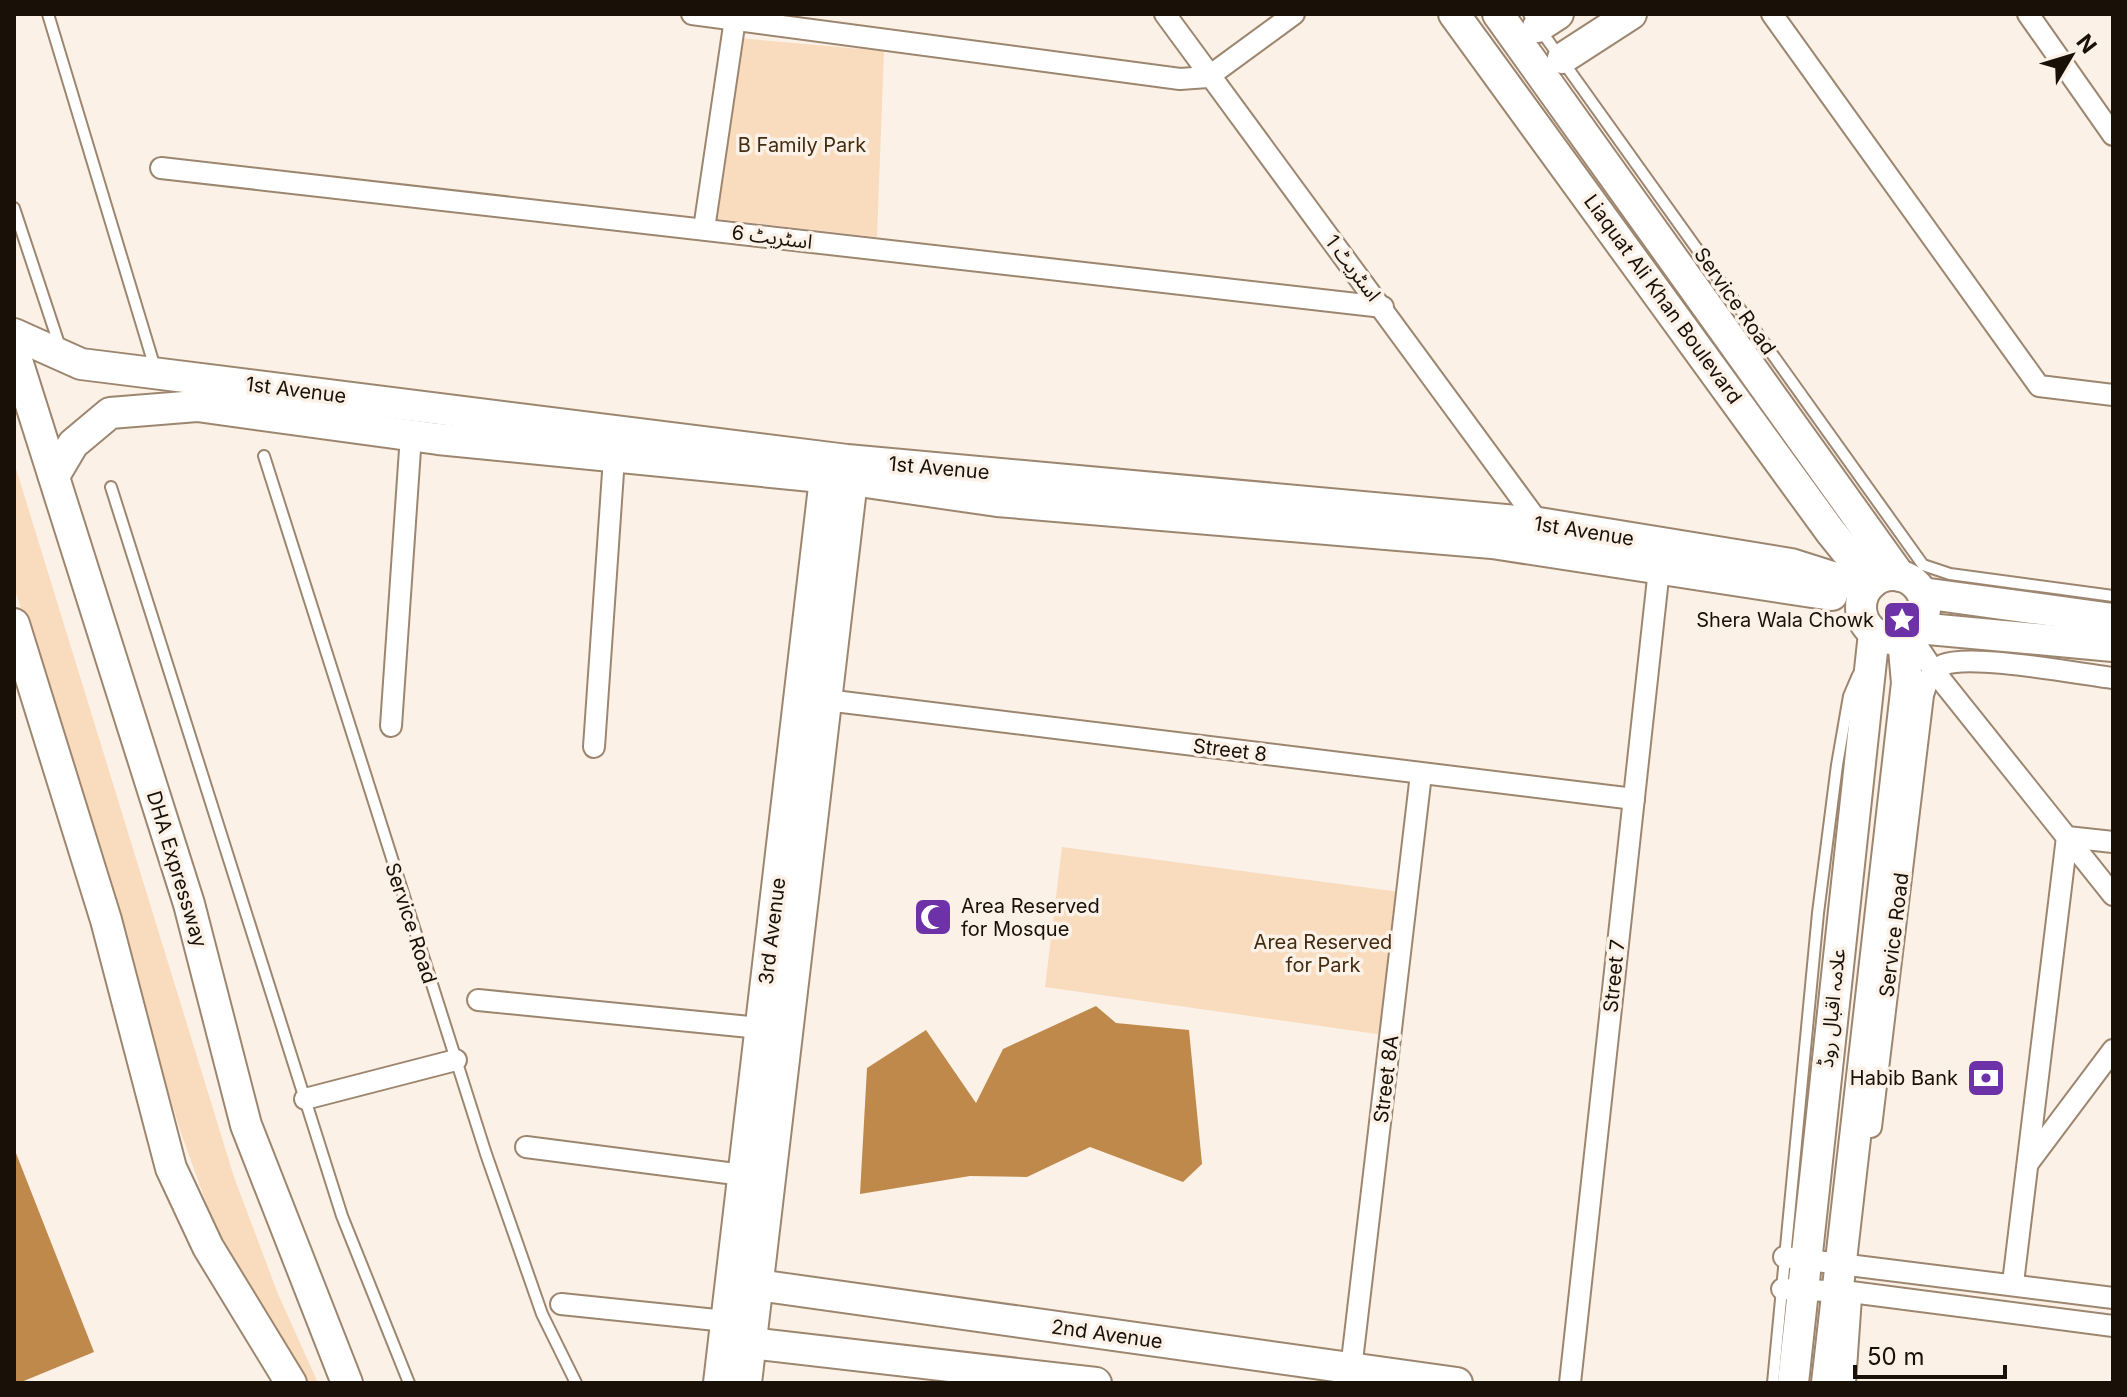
<svg xmlns="http://www.w3.org/2000/svg" width="2127" height="1397" viewBox="0 0 2127 1397" font-family="Inter,'Noto Sans Arabic',sans-serif">
<style>
.green{fill:#f9dbbd}
.water{fill:#c0894c}
.lines{fill:none;stroke-linecap:round;stroke-linejoin:round}
.lane-casing{stroke:#9d866f;stroke-width:14}
.street-casing{stroke:#9d866f;stroke-width:24}
.secondary-casing{stroke:#9d866f;stroke-width:34}
.lane{stroke:#fff;stroke-width:10}
.street{stroke:#fff;stroke-width:20}
.secondary{stroke:#fff;stroke-width:30}
.labels{text-anchor:middle;stroke-width:7;stroke-linejoin:round;paint-order:stroke}
.park-label{font-size:20px;fill:#442c11;stroke:#fbf1e7}
.street-label{font-size:20px;fill:#191008;stroke:#fbf1e7}
.poi-label{font-size:20px;fill:#191008;stroke:#fbf1e7;text-anchor:end}
</style>
<rect width="100%" height="100%" fill="#fbf1e7"/>
<!-- green -->
<g class="green">
<polygon points="738,38 884,51 877,237 710,218"/>
<polygon points="14,462 234,1177 278,1294 318,1383 307,1383 216,1230 181,1133 14,586"/>
<polygon points="1062,847 1407,893 1391,1036 1045,987"/>
</g>
<!-- water -->
<g class="water">
<polygon points="1096,1006 1116,1023 1189,1030 1202,1164 1183,1182 1090,1147 1027,1177 970,1176 860,1194 867,1068 926,1030 976,1103 1003,1049"/>
<polygon points="14,1148 94,1352 19,1383 14,1383"/>
</g>
<g class="lines">
<!-- lane casing -->
<g class="lane-casing">
<g id="lane">
<polyline points="48,14 155,368"/>
<polyline points="1529,14 1923,565 1950,574 2113,596"/>
<polyline points="14,208 61,350"/>
<polyline points="264,456 486,1154 542,1314 576,1383"/>
<polyline points="111,487 342,1216 409,1383"/>
<polyline points="1773,1383 1818,913 1837,765 1849,696 1858,675"/>
</g>
</g>
<!-- street casing -->
<g class="street-casing">
<g id="street">
<polyline points="692,14 1180,79 1208,77 1294,14"/>
<polyline points="1165,14 1539,523"/>
<polyline points="1772,14 2039,386 2113,395"/>
<polyline points="2028,14 2113,135"/>
<polyline points="161,168 1383,307"/>
<polyline points="704,229 735,19"/>
<polyline points="1910,635 1934,671 2113,895"/>
<polyline points="826,700 1634,799"/>
<polyline points="391,726 411,435"/>
<polyline points="594,747 614,458"/>
<polyline points="478,1000 760,1028"/>
<polyline points="305,1099 456,1060"/>
<path d="M1871 1127 1923 695C1927 682 1930 670 1943 665 1970 653 2079 674 2113 678"/>
<polyline points="526,1147 743,1175"/>
<polyline points="2029,1162 2113,1050"/>
<polyline points="1784,1257 2113,1298"/>
<polyline points="2013,1283 2067,837 2113,842"/>
<polyline points="1782,1289 1851,1292 2113,1326"/>
<polyline points="561,1304 726,1321"/>
<polyline points="1350,1378 1421,774"/>
<polyline points="1570,1383 1659,569"/>
<polyline points="1845,1383 1851,1297"/>
</g>
</g>
<!-- secondary casing -->
<g class="secondary-casing">
<g id="secondary">
<polyline points="1454,14 1830,531 1872,583"/>
<polyline points="1498,14 1900,576"/>
<polyline points="1538,27 1558,14"/>
<polyline points="1563,58 1631,14"/>
<polyline points="14,334 81,364 847,460 1539,523 1791,564 1867,588"/>
<polyline points="14,351 189,904 246,1125 347,1383"/>
<polyline points="54,476 73,444 110,413 197,406 438,439 852,480 997,501 1492,543 1832,595"/>
<circle cx="1893" cy="607" r="32"/>
<polyline points="1922,593 2113,619"/>
<polyline points="14,624 106,920 171,1168 208,1247 291,1383"/>
<polyline points="1917,628 2113,646"/>
<polyline points="757,1285 1457,1383"/>
<polyline points="750,1343 1096,1383"/>
<polyline points="719,1383 825,478"/>
<polyline points="746,1383 852,480"/>
<polyline points="1793,1383 1874,633"/>
<polyline points="1827,1383 1907,683 1903,638"/>
</g>
</g>
<!-- lane -->
<use href="#lane" class="lane"/>
<!-- street -->
<use href="#street" class="street"/>
<!-- secondary -->
<use href="#secondary" class="secondary"/>
</g>
<!-- icons -->
<defs>
<g id="sight-square" transform="scale(2)"><rect x="-9" y="-9" width="18" height="18" rx="4" fill="#6e32a8" stroke="#fbf1e7"/><path d="M0-6L1.8-2.2L6-1.7L2.9 1.2L3.7 5.4L0 3.3L-3.7 5.4L-2.9 1.2L-6-1.7L-1.8-2.2Z" fill="#fff"/></g>
<g id="mosque-square" transform="scale(2)"><rect x="-9" y="-9" width="18" height="18" rx="4" fill="#6e32a8" stroke="#fbf1e7"/><path d="M3.5-4.9A6 6 0 1 0 3.5 4.9A5 5 0 1 1 3.5-4.9Z" fill="#fff"/></g>
<g id="bank-square" transform="scale(2)"><rect x="-9" y="-9" width="18" height="18" rx="4" fill="#6e32a8" stroke="#fbf1e7"/><path d="M-6-4H6V4H-6ZM0-2.3a2.3 2.3 0 1 0 0 4.6a2.3 2.3 0 1 0 0-4.6Z" fill="#fff"/></g>
</defs>
<g fill-rule="evenodd">
<use href="#sight-square" x="1902" y="620"/>
<use href="#mosque-square" x="933" y="917"/>
<use href="#bank-square" x="1986" y="1078"/>
</g>
<g class="labels">
<!-- park labels -->
<g class="park-label">
<text x="802" y="152">B Family Park</text>
<text x="1323" y="949">Area Reserved<tspan x="1323" dy="23">for Park</tspan></text>
</g>
<!-- street labels -->
<g class="street-label">
<text transform="translate(772 237) rotate(7)" y="7">اسٹریٹ 6</text>
<text transform="translate(1353 268) rotate(53)" y="7">اسٹریٹ 1</text>
<text transform="translate(1663 299) rotate(54)" y="7">Liaquat Ali Khan Boulevard</text>
<text transform="translate(1735 301) rotate(55)" y="7">Service Road</text>
<text transform="translate(296 390) rotate(7)" y="7">1st Avenue</text>
<text transform="translate(939 468) rotate(5)" y="7">1st Avenue</text>
<text transform="translate(1584 531) rotate(9)" y="7">1st Avenue</text>
<text transform="translate(1230 750) rotate(7)" y="7">Street 8</text>
<text transform="translate(177 869) rotate(73)" y="7">DHA Expressway</text>
<text transform="translate(411 923) rotate(72)" y="7">Service Road</text>
<text transform="translate(772 931) rotate(-83)" y="7">3rd Avenue</text>
<text transform="translate(1894 935) rotate(-83)" y="7">Service Road</text>
<text transform="translate(1614 976) rotate(-84)" y="7">Street 7</text>
<text transform="translate(1832 1008) rotate(-84)" y="7">علامہ اقبال روڈ</text>
<text transform="translate(1386 1079) rotate(-83)" y="7">Street 8A</text>
<text transform="translate(1107 1334) rotate(8)" y="7">2nd Avenue</text>
</g>
<!-- poi labels -->
<g class="poi-label">
<text x="1874" y="627">Shera Wala Chowk</text>
<text x="961" y="913" text-anchor="start">Area Reserved<tspan x="961" dy="23">for Mosque</tspan></text>
<text x="1958" y="1085">Habib Bank</text>
</g>
</g>
<!-- border -->
<rect width="2127" height="1397" fill="none" stroke="#191008" stroke-width="32"/>
<!-- north arrow -->
<g transform="translate(2071 56) rotate(52)" stroke="#fbf1e7" stroke-width="6" paint-order="stroke">
<path d="M0-6L14 30L0 20L-14 30Z" fill="#191008"/>
<text y="-12" font-size="22" font-weight="bold" text-anchor="middle" fill="#191008">N</text>
</g>
<!-- scale -->
<path d="M1855 1365v12h150v-12" fill="none" stroke="#191008" stroke-width="4"/>
<text x="1867" y="1365" font-size="24" fill="#191008" stroke="#fbf1e7" stroke-width="6" paint-order="stroke">50 m</text>
</svg>
